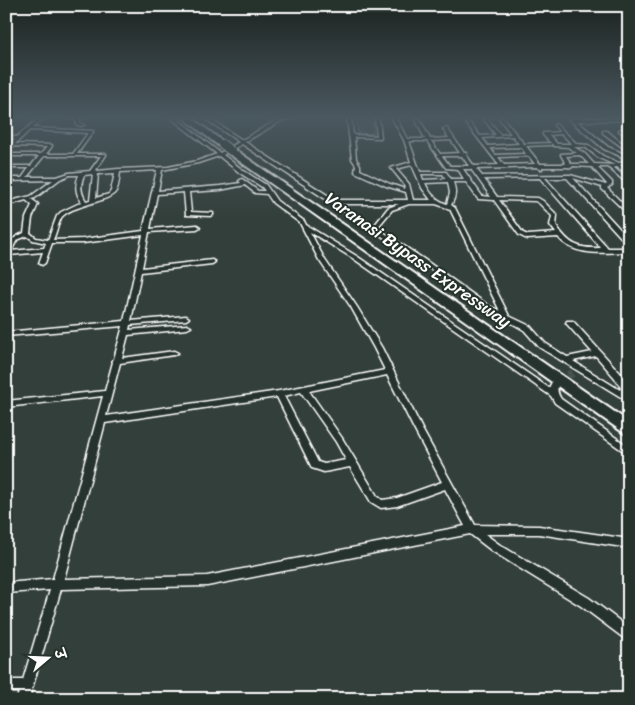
<svg xmlns="http://www.w3.org/2000/svg" width="635" height="705" viewBox="0 0 635 705" font-family="Sriracha,'Playpen Sans Deva',sans-serif">
<style>
.green{fill:#4d5853;stroke:#a6aca9}
.lines{fill:none;stroke-linecap:round;stroke-linejoin:round}
.minor-tunnel{stroke:#47524e;stroke-width:8;stroke-dasharray:8 4;stroke-linecap:butt}
.minor-casing{stroke:#fff;stroke-width:3}
.trunk-casing{stroke:#fff;stroke-width:4}
.minor{fill:#26332d;fill-rule:evenodd}
.trunk{fill:#26332d;fill-rule:evenodd}
.trunk-bridge-casing{stroke:#fff;stroke-width:10;stroke-linecap:butt}
.trunk-bridge{stroke:#26332d;stroke-width:8}
.labels{text-anchor:middle;stroke-width:4;stroke-linejoin:round;paint-order:stroke}
.street-label{font-size:18px;fill:#fff;stroke:#26332d}
</style>
<rect width="100%" height="100%" fill="#333f3a"/>
<filter id="ink" filterUnits="userSpaceOnUse"><feTurbulence type="fractalNoise" baseFrequency=".02" numOctaves="2"/><feDisplacementMap in="SourceGraphic" scale="10" xChannelSelector="R" yChannelSelector="G"/><feConvolveMatrix kernelMatrix="1 2 1 2 8 2 1 2 1" color-interpolation-filters="sRGB"/></filter>
<g filter="url(#ink)">
<!-- green -->
<polygon class="green" points="356,118 373,118 373,134 358,133"/>
<g class="lines">
<!-- minor-tunnel -->
<polyline class="minor-tunnel" points="557,381 573,373"/>
<!-- minor casing -->
<g class="minor-casing">
<g id="minor">
<path d="M39 118H44L33 128 93 131V132L77 154H106V155L96 170 98 171 118 169H120L168 167 197 161 217 154 171 118H176L220 153 239 142 204 118H209L242 140 279 119 292 118 281 121 245 142 335 200H408L406 192 386 186 355 172 356 165 352 159 347 118H351L353 135 377 136 375 118H379L381 138 354 137 356 159 360 165V170L390 184 405 189 404 184 391 168 411 162 404 140 392 118H396L407 139H425L415 118H419L430 139 449 138 443 129 447 128 464 153H467L466 155 474 166 499 165 462 118H466L480 136 496 135 483 118H487L500 135 511 134 499 118H503L524 144 551 143V145H549L526 146 540 164H566L561 155V154L577 153 568 147 554 146 543 135V133H545L560 132 554 125 556 124 577 144 588 145 603 156 619 163 626 162 618 155 604 149 571 121 569 118H629V120L577 121 608 147 622 153 629 159V164L620 165 629 171V174L617 167H613L629 181V185L608 167H597L612 182V185L607 188 629 210V215L602 189V187L573 178 629 239V245L627 244 567 178H545L608 248H629V252C605 252 575 258 558 237L527 239 519 235 494 200 478 199 466 182H453C456 191 456 197 451 205L455 208 509 316 530 326 545 343 567 357 592 352 566 323 567 321H573L621 374 629 388 626 393 629 395V402L539 347 524 330 485 308 421 262 242 144 223 155 244 171 266 185 277 201 304 221 306 225 358 257 549 388 553 380H559L560 382C556 388 557 393 561 399L629 447V455L555 403 551 396 354 259 310 232 325 260 357 307 382 348 422 429 475 525 539 526 629 539V548L539 534H485L500 545 589 598 629 628V641L625 639 581 606 492 551 470 534 207 586 61 589 29 699H17L19 692H6V680H23L50 590 6 593V583L53 579 103 396 6 407V401L105 391 113 362 112 361 114 359 123 326 6 336V332L124 321 143 235 83 243H52L45 263 42 265 39 263 43 252 9 255 6 257C6 243 12 238 24 233L26 218 32 205 26 200 6 206V202L31 196 53 180 6 181V178H22L29 168H6V166H31L39 156H6V154H41L47 147 12 146 6 150V146L15 139 6 137V135L17 137ZM30 130H31L88 133 73 154H46L52 146V145L15 144ZM562 134 572 144H557L549 135ZM513 136 519 144 488 146 482 138ZM451 140 460 153 440 154 431 141ZM409 141H427L446 168 458 169 464 179H451L446 172H420ZM521 147 526 154 495 155 490 148ZM574 147H585L599 158 615 165 594 164 585 154ZM580 155 589 164H571L566 156ZM44 156H101L90 171 69 173 57 177H27ZM219 156 240 173 262 187 265 191H258L242 179 239 181 241 183 220 186 158 191 162 170 198 163ZM442 156H462L469 166H450ZM529 156 535 164 504 165 498 157ZM412 165 422 188 431 200H413L409 184 396 169ZM573 166 592 167 607 184 606 185 570 175 482 176 476 169 537 167 540 169H542V167H568L571 168ZM463 169H471L491 197 482 196ZM157 170 143 231 83 239 53 240C56 233 58 224 61 218 70 205 111 202 116 191 119 186 119 178 120 172ZM115 173 111 191 109 194 96 198 98 174ZM93 174 90 200 86 201C80 192 80 184 84 175ZM421 174H443L446 179 423 180ZM70 175H79C75 185 75 193 82 202L61 212 57 216 48 240 36 238 30 233 32 218 38 204 31 199 35 198 60 179ZM540 178 601 248C578 249 569 245 556 225L557 215 543 201 538 198 497 197 484 179ZM448 182 450 193 447 204C436 200 430 194 425 183ZM245 185 255 193 267 194 273 203 300 223 319 260 351 307 374 348 385 370 279 391 106 416 120 363 174 355 178 353 174 351 122 358 128 335 187 329 191 327 187 325 129 330 130 325 186 320 189 318 186 316 131 321 141 272 212 264 215 262 212 260 142 268 149 232 197 229 200 227 197 225 150 229 157 194 184 192 186 215 211 216 213 215V213L191 212 189 192 220 190ZM499 200 535 201 539 203 552 216 550 225 556 233 528 235 523 233ZM340 204H399L388 208 374 226ZM409 204H436L450 209 500 311 489 306 425 260 377 228 392 210ZM27 236 33 240 46 243 44 248 11 251 17 240ZM596 356 615 378 621 388 620 390 573 361ZM387 375 414 429 442 482 397 498 382 500 377 496 342 438 309 391ZM301 392 336 442 346 460 324 464 318 462 284 396ZM277 397 312 468 324 472 350 467 371 502 381 508 397 506 445 489 465 526 207 576 64 579 105 423Z"/>
<polygon points="70,118 80,118 80,123 84,125 82,126 77,125 76,120"/>
<polygon points="621,129 629,134 629,137 619,131 619,130"/>
<polygon points="603,131 607,131 629,149 629,152 603,133"/>
</g>
</g>
<!-- trunk casing -->
<g class="trunk-casing">
<g id="trunk">
<polygon points="184,118 192,118 226,144 219,146"/>
<polygon points="228,149 234,149 629,422 629,434 624,433 228,153"/>
</g>
</g>
<!-- minor -->
<use href="#minor" class="minor"/>
<!-- trunk -->
<use href="#trunk" class="trunk"/>
<!-- trunk-bridge casing -->
<g class="trunk-bridge-casing">
<polyline id="trunk-bridge" points="222,144 231,151"/>
</g>
<!-- trunk-bridge -->
<use href="#trunk-bridge" class="trunk-bridge"/>
</g>
</g>
<!-- sky -->
<linearGradient id="sky" x2="0" y2="1"><stop stop-color="#1c2320"/><stop offset="0.54" stop-color="#4a5860"/><stop offset="1" stop-color="#4a5860" stop-opacity="0"/></linearGradient>
<rect width="635" height="217" fill="url(#sky)"/>
<g class="labels">
<!-- street labels -->
<g class="street-label">
<text transform="translate(418 260) rotate(35)" y="6">Varanasi Bypass Expressway</text>
</g>
</g>
<!-- margin -->
<rect width="635" height="705" fill="none" stroke="#26332d" stroke-width="25"/>
<rect x="12" y="12" width="610" height="680" fill="none" stroke="#fff" stroke-width="2" filter="url(#ink)"/>
<!-- north arrow -->
<g transform="translate(48 658) rotate(71)" stroke="#26332d" stroke-width="4" paint-order="stroke">
<path d="M0-4L9 19L0 12L-9 19Z" fill="#ffffff"/>
<text y="-8" font-size="14" font-weight="bold" text-anchor="middle" fill="#ffffff">उ</text>
</g>
</svg>
